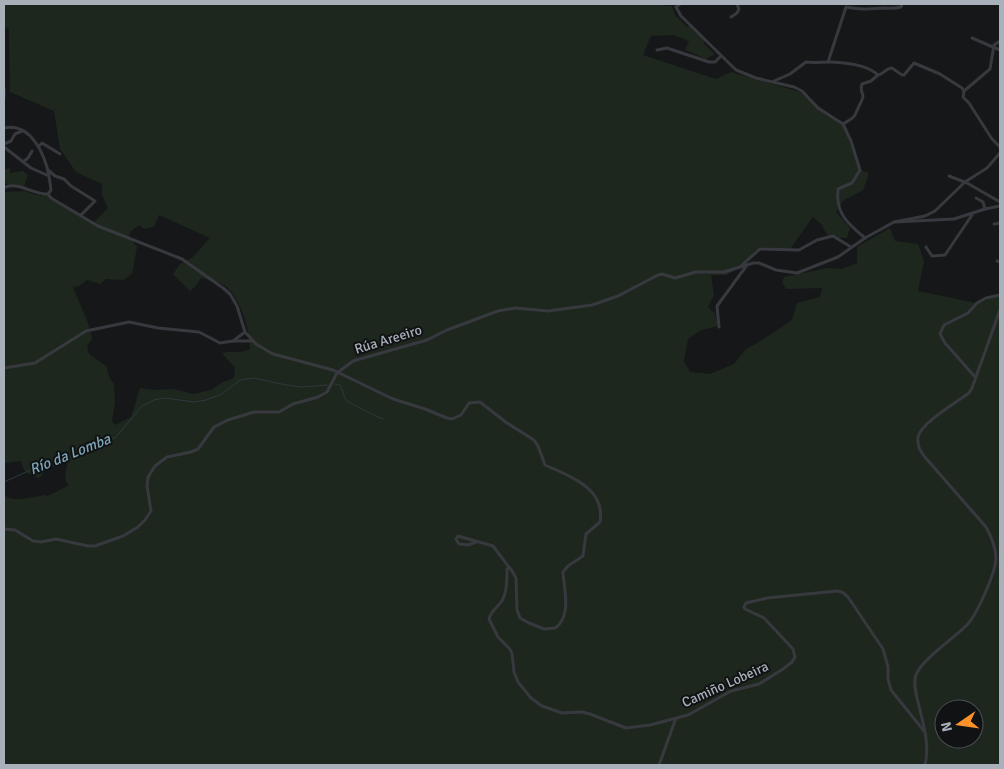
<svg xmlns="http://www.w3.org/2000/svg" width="1004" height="769" viewBox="0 0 1004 769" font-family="Signika,sans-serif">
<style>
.green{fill:#1e271e;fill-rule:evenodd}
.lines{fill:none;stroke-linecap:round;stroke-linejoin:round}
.stream{stroke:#2c393e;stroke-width:1}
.minor{stroke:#37393e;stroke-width:3}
.labels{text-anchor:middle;stroke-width:4;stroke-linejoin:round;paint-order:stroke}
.street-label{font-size:14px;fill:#a8b0b9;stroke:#111214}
.water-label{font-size:15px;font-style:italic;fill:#7da5b6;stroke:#111214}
</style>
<rect width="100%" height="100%" fill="#161719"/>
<!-- green -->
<g class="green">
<path d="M4 4H645L672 6 675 15 687 27 692 25 706 39 703 43 715 54 706 59 685 50 689 41 673 35 651 36 643 55 716 79 731 72 800 92 843 124 860 170 869 173 863 190 844 200 836 212 850 228 847 238H829L821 224 813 217 790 249 760 247 736 270 727 275H711L714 295 708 307 715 313 718 326 701 330 688 339 684 361 690 372 710 374 734 364 745 350 770 335 792 320 797 303 820 297 822 288 786 289 782 283 784 277 827 268 842 269 857 263V247L890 228 895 241 918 244 924 261 918 291 976 303 1000 296V765H4V495C14 503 33 497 45 495L48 496 69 485C62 480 67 471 67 463L46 469 40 478C29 475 23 473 21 461L4 463V192L24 191 41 196 48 194 71 210 93 223 108 208 102 195V184L76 172 60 149 54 111 10 92 9 29 4 26ZM159 215 210 238 193 257 180 264 173 274 190 291 195 287 201 278C209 280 222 282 227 287 241 301 250 329 250 349 238 355 234 350 222 353L235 368 234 378 221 383 211 390 193 394 174 389 155 390 140 388 131 417 115 425 112 421 115 402 114 384 110 379 106 366 89 354 87 346 92 339 88 323 73 287 79 286 87 280 100 284 106 279 123 280 132 274 137 247 129 237 130 232 139 225 144 229 154 227ZM944 709H974V739H944Z"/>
<polygon points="10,168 10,173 23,171 28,175 24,187 4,183 4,170"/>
</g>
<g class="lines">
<!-- stream -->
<g class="stream">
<path d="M335 384 340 385C343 390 343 395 346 400 349 403 377 417 383 419"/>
<polyline points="4,482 48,462 60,461 103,444 116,437 142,406 154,400 165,398 194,402 206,400 222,394 240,380 254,378 286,385 302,387 327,385"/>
</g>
<!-- minor -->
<g class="minor">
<path d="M680 4 676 7 681 16 736 70 756 78 794 87 802 91 818 108 843 124C858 115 853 118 860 104 861 102 863 98 863 96 862 91 860 90 862 84L871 81 878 75"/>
<polyline points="731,17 737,13 739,9 737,4"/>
<polyline points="972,38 1000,50"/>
<polyline points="1000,41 994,45 990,69 964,91 963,97 969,103 992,139 1000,147"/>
<polyline points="657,50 667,48 709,62 715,62 721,56"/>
<path d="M828 62 846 7C862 10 869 9 884 8 890 8 895 9 901 7L902 4"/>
<path d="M774 81 790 74 806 62C815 63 821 62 830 62 846 63 866 64 878 75 884 74 886 68 892 68L902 75H904L914 63 940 74 962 88 964 91"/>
<polyline points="4,88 4,97"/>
<path d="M843 124 851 141 860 170 852 183 838 189C835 213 848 224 865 238"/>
<path d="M4 128C31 122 45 155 49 176"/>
<polyline points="4,144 11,141 15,134 22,131"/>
<polyline points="39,146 42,143 60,154"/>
<path d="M4 147 31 168 49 176 51 190 48 194 51 198 98 226 182 259 223 288 230 294 237 306 245 332 256 344 273 354 333 370 393 399 425 409 447 418 452 419 461 415 469 403 480 402 507 423 534 440 538 446 545 465C569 476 606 488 600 522L586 534 583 556 568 566 563 572C564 589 572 617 555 628L544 629 529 623 520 618 517 610 516 578 512 571 493 546 458 536 456 539 459 544 468 545 476 542"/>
<polyline points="24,161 28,158 32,151"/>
<polyline points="48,170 55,176 64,179 71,186 95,201 81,215"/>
<polyline points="949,176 967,183 1000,202"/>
<path d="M6 187C19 182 34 195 48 194"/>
<polyline points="976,198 983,202 985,209"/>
<polyline points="895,222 954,219 985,209 1000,206"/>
<polyline points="994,224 1000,223"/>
<polyline points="926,247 932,256 945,255 972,215"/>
<polyline points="997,261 1000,262"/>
<polyline points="742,265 760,249 799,250 817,240 833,236 851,247"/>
<polyline points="719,327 717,306 747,265"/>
<polyline points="234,341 252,341"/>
<polyline points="4,368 35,363 86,331 129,322 158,328 199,332 220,343 233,341 245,332"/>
<polyline points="976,378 945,343 940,334 944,325 968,313 977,303 986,298 1000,295"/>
<polyline points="4,529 15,530 33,541 41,542 56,539 88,546 95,546 123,536 138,527 145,520 151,511 147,486 148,477 155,466 167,457 191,452 198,449 214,427 228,420 254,412 279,412 293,404 318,397 327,392 337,373 353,361 427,340 447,330 498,311 515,308 548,311 592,305 618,296 658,275 662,274 675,278 696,272 724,272 753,263 759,263 776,270 797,273 838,257 865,238 894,222 925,216 935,211 965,182 987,168 1000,153"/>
<path d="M509 567 507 569C507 580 507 594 501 602 496 609 491 611 489 619L498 637 509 648 512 653 514 672 518 682 531 698 542 706 562 713 582 712 590 714 626 728 650 725 688 715 731 691 759 684 783 669 792 662 795 657 793 649 764 618 745 609 744 607 746 603 767 598 837 591 842 592 848 597 883 649 888 667V679L891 690 924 731"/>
<polyline points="659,765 676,718"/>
<path d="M925 765C930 744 923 723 918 702 916 694 913 684 916 675 921 660 954 638 967 625 977 614 995 574 996 559 996 548 991 536 986 527L924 456C920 451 917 444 918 437 921 423 957 402 969 393L972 388 1000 310"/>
</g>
</g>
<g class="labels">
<!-- street labels -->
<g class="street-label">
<text transform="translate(388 339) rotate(-17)" y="5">Rúa Areeiro</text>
<text transform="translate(725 684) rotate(-24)" y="5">Camiño Lobeira</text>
</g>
<!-- water labels -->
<g class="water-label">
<text transform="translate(70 454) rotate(-22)" y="5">Río da Lomba</text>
</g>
</g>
<!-- border -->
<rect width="1004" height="769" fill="none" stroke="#a8b0b9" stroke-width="10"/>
<!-- north arrow -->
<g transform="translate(959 724) rotate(257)"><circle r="24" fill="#111214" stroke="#4d5156"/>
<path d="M0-4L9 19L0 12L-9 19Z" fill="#fd922a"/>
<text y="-8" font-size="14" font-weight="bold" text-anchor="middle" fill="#a8b0b9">N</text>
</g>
</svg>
